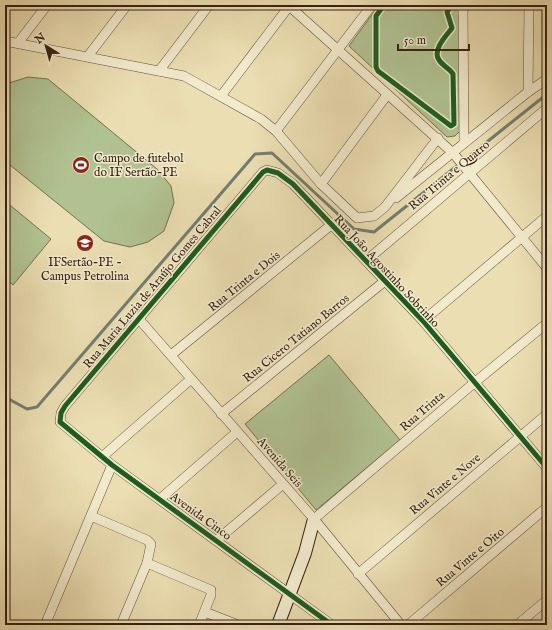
<svg xmlns="http://www.w3.org/2000/svg" width="552" height="630" viewBox="0 0 552 630" font-family="'IM FELL English',serif">
<style>
.green{fill:#b1c292;stroke:#747153}
.lines{fill:none;stroke-linecap:round;stroke-linejoin:round}
.stream{stroke:#727d73;stroke-width:3}
.street-casing{stroke:#64503c;stroke-width:10}
.secondary-casing{stroke:#372014;stroke-width:14}
.street{stroke:#f2eacd;stroke-width:9}
.secondary{stroke:#f2eacd;stroke-width:12}
.cycleway-casing{stroke:#f2eacd;stroke-width:8}
.cycleway{stroke:#1b5e20;stroke-width:5}
.labels{text-anchor:middle;stroke-width:3;stroke-linejoin:round;paint-order:stroke}
.poi-label{font-size:12px;fill:#372014;stroke:#f2eacd;text-anchor:start}
.street-label{font-size:12px;fill:#372014;stroke:#f2eacd}
</style>
<rect width="100%" height="100%" fill="#ebdeb2"/>
<filter id="stains"><feTurbulence type="fractalNoise" baseFrequency=".005" numOctaves="4"/><feColorMatrix values="0 0 0 0 .2 0 0 0 0 .09 0 0 0 0 .02 0 0 0 .5 -.17"/></filter>
<radialGradient id="worn" r=".72"><stop offset=".6" stop-color="#630" stop-opacity="0"/><stop offset="1" stop-color="#630" stop-opacity=".3"/></radialGradient>
<!-- green -->
<g class="green">
<polygon points="379,5 459,5 461,130 455,136 447,137 349,46"/>
<polygon points="28,77 48,79 157,169 171,186 174,203 164,231 148,242 130,247 104,241 5,161 5,86 9,83"/>
<polygon points="5,201 51,239 13,285 5,278"/>
<polygon points="329,355 400,440 316,510 245,424"/>
</g>
<g class="lines">
<!-- stream -->
<polyline class="stream" points="5,397 27,409 37,407 255,154 272,153 354,229 374,232 547,94"/>
<!-- street casing -->
<g class="street-casing">
<g id="street">
<polyline points="288,5 453,153 547,268"/>
<polyline points="463,5 464,143"/>
<polyline points="5,41 184,76 261,119 276,131 321,184 357,218 374,216 385,207 438,138"/>
<polyline points="18,43 47,5"/>
<polyline points="88,56 127,5"/>
<polyline points="159,71 209,5"/>
<polyline points="528,92 529,5"/>
<polyline points="221,96 290,5"/>
<polyline points="276,131 372,5"/>
<polyline points="321,184 387,95"/>
<polyline points="396,198 528,92 547,79"/>
<polyline points="367,260 547,108"/>
<polyline points="138,318 314,519 401,625"/>
<polyline points="423,321 547,216"/>
<polyline points="171,355 331,225"/>
<polyline points="221,414 386,280"/>
<polyline points="102,457 191,379"/>
<polyline points="160,499 237,432"/>
<polyline points="91,516 147,540 151,544 147,563 121,625"/>
<polyline points="314,519 474,383 547,323"/>
<polyline points="217,540 283,484"/>
<polyline points="147,563 211,590 211,595 199,625"/>
<polyline points="358,574 547,414"/>
<polyline points="205,612 238,625"/>
<polyline points="45,625 112,465"/>
<polyline points="332,625 112,465 60,422 61,413 65,406 263,172 267,170 278,173 293,184 423,321 547,468"/>
<polyline points="408,625 547,507"/>
<polyline points="517,625 547,600"/>
</g>
</g>
<!-- secondary casing -->
<g class="secondary-casing">
<polyline id="secondary" points="278,625 305,553 314,519"/>
</g>
<!-- street -->
<use href="#street" class="street"/>
<!-- secondary -->
<use href="#secondary" class="secondary"/>
<!-- cycleway casing -->
<g class="cycleway-casing">
<g id="cycleway">
<path d="M384 5 376 16V67L378 71 451 126 454 124 453 74C450 69 443 66 439 60 432 50 446 36 452 28L447 12 452 5"/>
<polyline points="332,625 112,465 60,422 61,413 65,406 263,172 267,170 278,173 293,184 423,321 547,468"/>
</g>
</g>
<!-- cycleway -->
<use href="#cycleway" class="cycleway"/>
</g>
<!-- icons -->
<defs>
<g id="stadium-disc" transform="scale(0.9)"><circle r="9.5" fill="#8f2418" stroke="#f2eacd"/><path d="M0-5a6.5 5 0 1 0 0 10a6.5 5 0 1 0 0-10ZM-3.5-1.8h7v3.6h-7Z" fill="#fff"/></g>
<g id="university-disc" transform="scale(0.9)"><circle r="9.5" fill="#8f2418" stroke="#f2eacd"/><path d="M0-5L7-2L0 1L-7-2ZM-4 1L0 2.5L4 1V4Q0 6-4 4Z" fill="#fff"/></g>
</defs>
<g fill-rule="evenodd">
<use href="#stadium-disc" x="81" y="165"/>
<use href="#university-disc" x="85" y="243"/>
</g>
<g class="labels">
<!-- poi labels -->
<g class="poi-label">
<text x="94" y="162">Campo de futebol<tspan x="94" dy="14">do IF Sertão-PE</tspan></text>
<text x="85" y="266" text-anchor="middle">IFSertão-PE -<tspan x="85" dy="14">Campus Petrolina</tspan></text>
</g>
<!-- street labels -->
<g class="street-label">
<text transform="translate(449 175) rotate(-40)" y="4">Rua Trinta e Quatro</text>
<text transform="translate(387 271) rotate(47)" y="4">Rua João Agostinho Sobrinho</text>
<text transform="translate(244 281) rotate(-39)" y="4">Rua Trinta e Dois</text>
<text transform="translate(152 287) rotate(-50)" y="4">Rua Maria Luzia de Araújo Gomes Cabral</text>
<text transform="translate(296 338) rotate(-39)" y="4">Rua Cicero Tatiano Barros</text>
<text transform="translate(422 411) rotate(-41)" y="4">Rua Trinta</text>
<text transform="translate(280 462) rotate(49)" y="4">Avenida Seis</text>
<text transform="translate(445 484) rotate(-40)" y="4">Rua Vinte e Nove</text>
<text transform="translate(201 516) rotate(36)" y="4">Avenida Cinco</text>
<text transform="translate(470 557) rotate(-40)" y="4">Rua Vinte e Oito</text>
</g>
</g>
<!-- margin -->
<rect width="552" height="630" fill="none" stroke="#ebdeb2" stroke-width="20"/>
<rect x="6" y="6" width="540" height="618" fill="none" stroke="#372014" stroke-width="2"/>
<rect x="10" y="10" width="532" height="610" fill="none" stroke="#372014"/>
<!-- north arrow -->
<g transform="translate(46 46) rotate(323)" stroke="#f2eacd" stroke-width="3" paint-order="stroke">
<path d="M0-3L7 15L0 10L-7 15Z" fill="#372014"/>
<text y="-6" font-size="11" font-weight="bold" text-anchor="middle" fill="#372014">N</text>
</g>
<!-- scale -->
<path d="M398 44v6h71v-6" fill="none" stroke="#372014" stroke-width="2"/>
<text x="404" y="44" font-size="12" fill="#372014" stroke="#f2eacd" stroke-width="3" paint-order="stroke">50 m</text>
<rect width="100%" height="100%" filter="url(#stains)"/>
<rect width="100%" height="100%" fill="url(#worn)"/>
</svg>
